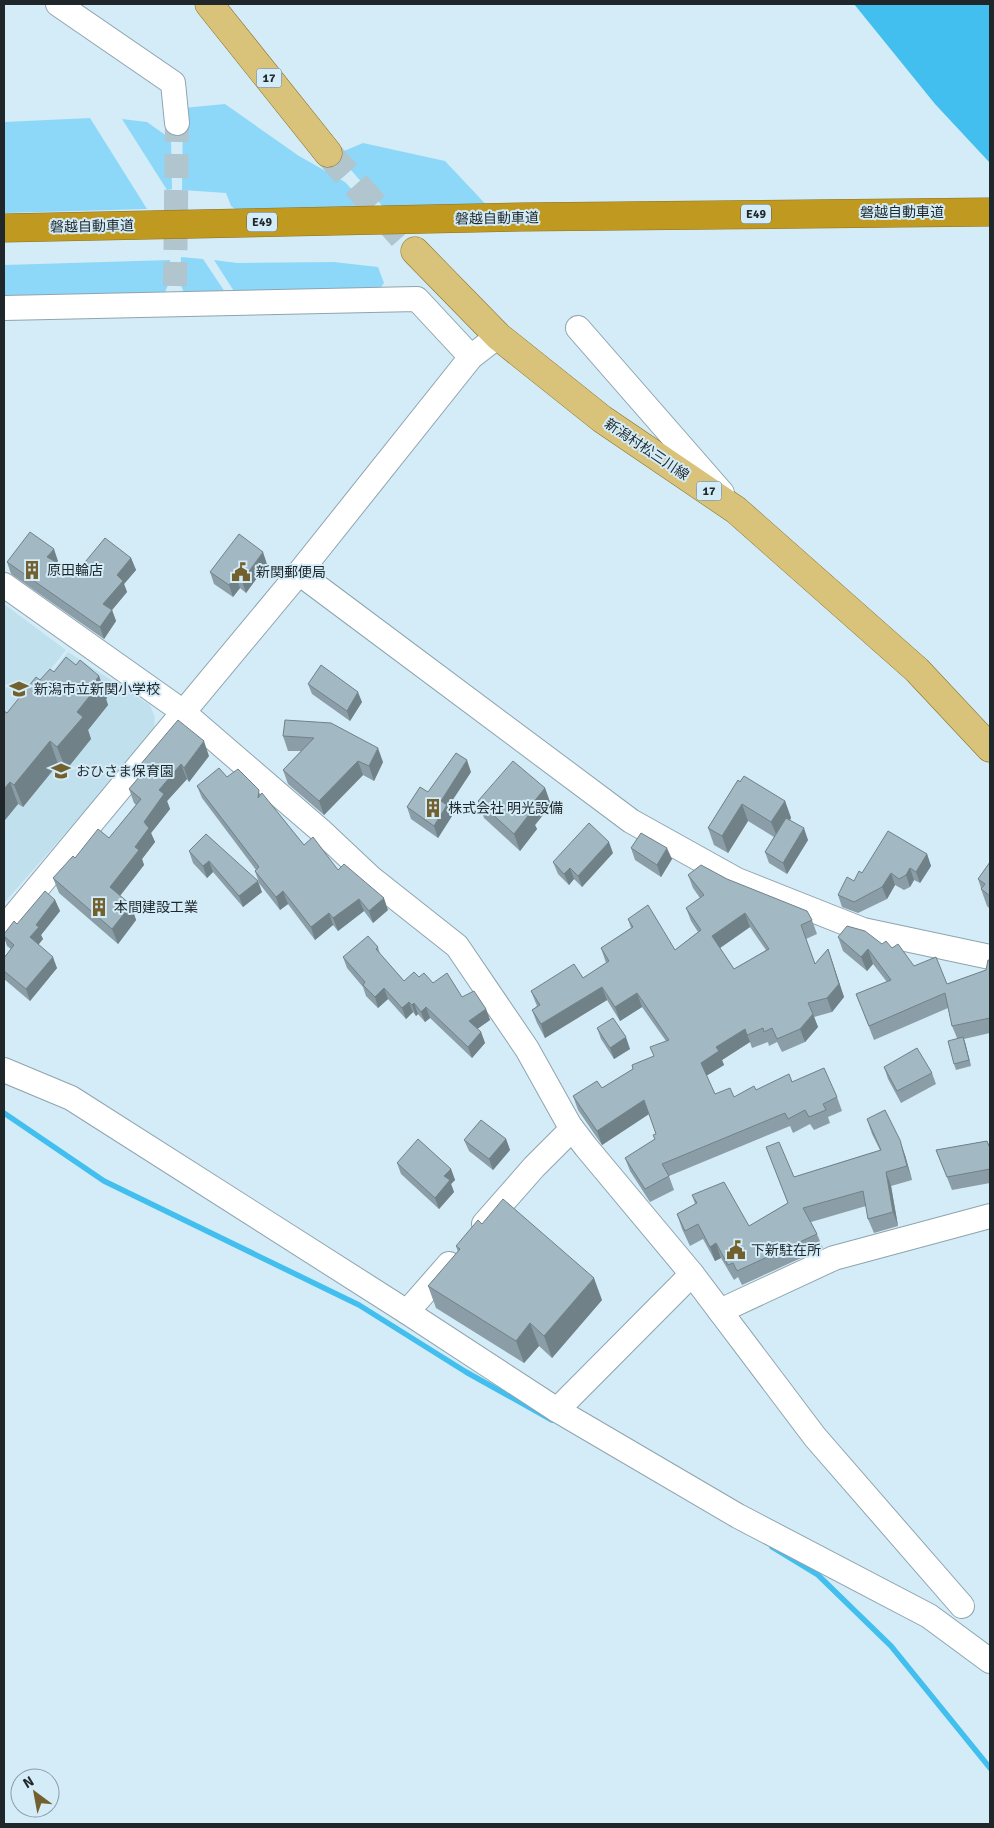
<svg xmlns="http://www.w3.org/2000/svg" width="994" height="1828" viewBox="0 0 994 1828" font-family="Signika,'Noto Sans JP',sans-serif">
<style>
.built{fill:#c1e0ee}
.green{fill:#8dd8f9}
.water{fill:#42bfee}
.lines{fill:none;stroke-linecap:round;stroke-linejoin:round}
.stream{stroke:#42bfee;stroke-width:5.5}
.minor-tunnel{stroke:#b0c5ce;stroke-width:24;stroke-dasharray:24 12;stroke-linecap:butt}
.major-tunnel{stroke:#b0c5ce;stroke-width:28;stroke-dasharray:28 14;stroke-linecap:butt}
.minor-casing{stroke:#8ea4ae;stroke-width:26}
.major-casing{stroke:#887124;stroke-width:29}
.highway-casing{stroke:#887124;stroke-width:29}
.minor{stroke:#fff;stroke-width:24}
.major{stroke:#d9c27a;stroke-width:28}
.highway{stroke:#c09921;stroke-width:28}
.wall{fill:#8b9ea7;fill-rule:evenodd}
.shaded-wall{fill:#718188}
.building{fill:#a2b8c2;stroke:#718188;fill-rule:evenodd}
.labels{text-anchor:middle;stroke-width:4;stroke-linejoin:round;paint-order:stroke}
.shield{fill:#d4ecf7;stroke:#556268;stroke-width:1}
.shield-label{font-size:12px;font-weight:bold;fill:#1f272b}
.street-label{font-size:14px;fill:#1f272b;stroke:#d4ecf7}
.poi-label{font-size:14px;fill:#1f272b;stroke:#d4ecf7;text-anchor:start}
</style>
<rect width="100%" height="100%" fill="#d4ecf7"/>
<!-- built -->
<g class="built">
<polygon points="4,604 66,650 4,728"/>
<polygon points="68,652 150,705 155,718 154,727 85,811 4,903 4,732"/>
</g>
<!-- green -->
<g class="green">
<polygon points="225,104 299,156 345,182 374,213 240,213 231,206 226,193 182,190 183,108"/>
<polygon points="90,118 147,209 4,213 4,122"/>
<polygon points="122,119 147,122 171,139 172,189 167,190"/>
<polygon points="363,143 445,161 493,212 385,209 337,154"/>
<polygon points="181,257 203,259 225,292 186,298 180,283"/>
<polygon points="170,260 169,282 163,298 4,303 4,265"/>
<polygon points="214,260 237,263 334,262 378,267 384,283 376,294 237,296"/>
</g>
<!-- water -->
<polygon class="water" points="854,4 990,4 990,163 935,104"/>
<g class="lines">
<!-- stream -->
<g class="stream">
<polyline points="4,1113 104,1181 359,1305 466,1372 552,1420"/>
<polyline points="772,1547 818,1575 891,1646 990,1768"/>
</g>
<!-- minor-tunnel -->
<polyline class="minor-tunnel" points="175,286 177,123"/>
<!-- major-tunnel -->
<polyline class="major-tunnel" points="328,153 415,251"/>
<!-- minor casing -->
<g class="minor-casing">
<g id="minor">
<polyline points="58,4 173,83 177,123"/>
<polyline points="4,308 417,299 471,357"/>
<polyline points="578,328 722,493"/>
<polyline points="299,573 631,821 737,880 863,930 990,957"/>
<polyline points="4,585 182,711 320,830 371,878 457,946 527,1049 570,1126 586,1147 692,1274 815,1437 962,1606"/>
<polyline points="4,928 299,573 471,357 498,336"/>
<polyline points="4,1070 71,1098 407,1312 557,1410 738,1516 929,1616 990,1661"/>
<polyline points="484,1224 534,1167 572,1129"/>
<polyline points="720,1311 834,1258 990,1216"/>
<polyline points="407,1312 449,1264"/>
<polyline points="557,1410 692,1274"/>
</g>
</g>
<!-- major casing -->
<g class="major-casing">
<g id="major">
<polyline points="209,4 328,153"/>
<polyline points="415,251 498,336 602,419 736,510 917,670 990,748"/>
</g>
</g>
<!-- highway casing -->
<g class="highway-casing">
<polyline id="highway" points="4,228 521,217 990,212"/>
</g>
<!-- minor -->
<use href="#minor" class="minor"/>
<!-- major -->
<use href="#major" class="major"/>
<!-- highway -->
<use href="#highway" class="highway"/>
</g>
<!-- wall -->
<g class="wall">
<polygon points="131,558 136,570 124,584 127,592 112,610 116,621 104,639 11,574 7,562 58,561 56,563 76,573"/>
<polygon points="267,564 246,593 240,588 233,597 214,584 210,572"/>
<polygon points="76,665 99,676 107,699 106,699 108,705 88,730 91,739 66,770 58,764 23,807 18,804 5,820 4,819 4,712 7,713 40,680 54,672"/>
<polygon points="308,684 362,702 350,721 312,694"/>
<polygon points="285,720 383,762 374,781 363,775 324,815 288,784 283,770 301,751 288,751 283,736"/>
<polygon points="209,756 189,782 187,779 167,801 170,809 151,833 155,842 142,859 144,865 120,896 131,905 136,920 118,944 59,893 53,878 75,858 109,838 136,805 134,803 129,789 143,773 140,765"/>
<polygon points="471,772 448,807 452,816 438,838 411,819 407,807 428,792"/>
<polygon points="227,777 261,794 304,845 338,870 388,910 373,923 364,911 338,931 333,925 315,940 288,904 280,910 259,883 255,871 256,870 202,798 197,786"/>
<polygon points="738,780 785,801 791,818 790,820 808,840 787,874 769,863 765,852 774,837 748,821 728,853 714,845 708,828"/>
<polygon points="545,788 551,805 535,825 537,829 520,851 484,818 478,801"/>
<polygon points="206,834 262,892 243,907 213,872 207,878 193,863 189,851"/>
<polygon points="631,848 672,859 661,877 635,860"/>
<polygon points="613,853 582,887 574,879 569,885 558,874 553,862"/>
<polygon points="927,854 931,866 920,883 914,880 910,887 904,890 895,885 887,899 858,913 842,907 838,895 854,881 862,873"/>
<polygon points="990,862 990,909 987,906 981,889 981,888 978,879"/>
<path d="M688 875 727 879 812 920 817 934 806 939 815 964 828 949 844 997 832 1012 814 1017 818 1027 805 1042 782 1052 777 1042 769 1046 768 1042 752 1048 750 1042 722 1060 724 1065 706 1076 715 1094 734 1097 756 1090 792 1082 837 1097 842 1111 828 1117 830 1123 814 1130 810 1124 793 1133 790 1126 669 1176 674 1190 650 1202 630 1171 625 1158 655 1139 656 1134 649 1114 602 1145 578 1110 573 1096 602 1088 654 1056 666 1041 642 1007 620 1021 607 1000 545 1038 537 1023 532 1010 537 1006 531 991 583 978 606 963 601 948 631 928 628 919 675 950 698 932 691 921 686 908 700 898 693 888ZM750 927 766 950 734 969 720 948Z"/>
<polygon points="55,900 60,911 41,935 43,939 38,944 57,968 30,1001 4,979 4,958 11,949 7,946 4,937 4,934 17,924"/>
<polygon points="838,937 882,944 892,948 914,966 947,984 986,970 990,960 990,1033 964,1039 971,1066 956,1070 954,1064 957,1038 952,1026 948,1008 874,1040 856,994 887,982 873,964 867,971 843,951"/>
<polygon points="378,947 380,954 404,981 419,977 486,1009 490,1020 477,1029 481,1032 485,1043 472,1058 430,1018 425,1022 418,1014 416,1016 413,1012 406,1019 388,999 378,1008 366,996 363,987 347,968 343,957"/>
<polygon points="597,1028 630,1049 614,1059 601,1039"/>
<polygon points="884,1067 932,1073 936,1084 901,1103 888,1079"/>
<polygon points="867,1119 905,1155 912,1180 891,1186 898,1226 874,1233 868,1219 866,1206 811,1222 817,1234 823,1248 742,1285 738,1277 734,1280 721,1258 715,1261 703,1239 690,1246 682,1229 677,1214 695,1204 692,1195 749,1226 788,1203 766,1147 794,1177 880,1150 872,1134"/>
<polygon points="506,1139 510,1150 493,1170 469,1151 464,1140"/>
<polygon points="987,1141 989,1146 990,1146 990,1183 952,1190 936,1150"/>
<polygon points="397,1163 451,1169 455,1180 451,1184 454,1192 439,1209 401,1174"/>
<polygon points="482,1224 602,1300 552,1358 539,1346 524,1363 436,1308 428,1286 458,1252 456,1246"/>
</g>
<!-- shaded-wall -->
<g class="shaded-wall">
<polygon points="54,549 58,561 52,569 47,557"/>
<polygon points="263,552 267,564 246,593 242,581"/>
<polygon points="131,558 136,570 124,584 127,592 112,610 116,621 104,639 100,627 103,604 117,575"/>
<polygon points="236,576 240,588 233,597 229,585"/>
<polygon points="99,676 107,699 106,699 108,705 88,730 91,739 66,770 57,747 77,712 96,680"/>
<polygon points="358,692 362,702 350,721 347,711"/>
<polygon points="50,741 58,764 23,807 14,785"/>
<polygon points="204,741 209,756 189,782 184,768"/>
<polygon points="378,748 383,762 374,781 369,766"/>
<polygon points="467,760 471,772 448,807 452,816 438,838 434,826 441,801"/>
<polygon points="358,761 363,775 324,815 319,801"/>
<polygon points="181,764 187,779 167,801 170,809 151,833 155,842 142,859 144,865 115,902 110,887 135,847 144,822 159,790"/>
<polygon points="10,782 18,804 5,820 4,817 4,789"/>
<polygon points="545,788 551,805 535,825 537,829 520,851 514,834 528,809"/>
<polygon points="785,801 791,818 778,839 771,822"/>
<polygon points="742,804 748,821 728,853 722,836"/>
<polygon points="804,828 808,840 787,874 783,863"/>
<polygon points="609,842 613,853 582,887 578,876"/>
<polygon points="667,848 672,859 661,877 657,865"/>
<polygon points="927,854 931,866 920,883 916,872"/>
<polygon points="209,861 213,872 207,878 203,866"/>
<polygon points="570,868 574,879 569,885 564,874"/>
<polygon points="910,868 914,880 910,887 906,875"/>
<polygon points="891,873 895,885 887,899 882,887"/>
<polygon points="258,881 262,892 243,907 239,896"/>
<polygon points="283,891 288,904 280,910 276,897"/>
<polygon points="384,898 388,910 373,923 369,911"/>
<polygon points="359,899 364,911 338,931 333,918"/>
<polygon points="55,900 60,911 41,935 43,939 35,949 30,937 36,925"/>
<polygon points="131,905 136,920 118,944 112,929"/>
<polygon points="329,913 333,925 315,940 311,927"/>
<polygon points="745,913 750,927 717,950 712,936"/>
<polygon points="828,949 844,997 832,1012 827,998"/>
<polygon points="868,949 873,964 867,971 861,957"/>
<polygon points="53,957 57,968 30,1001 26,989"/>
<polygon points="602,987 607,1000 545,1038 541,1024"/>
<polygon points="384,988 388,999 378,1008 375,997"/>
<polygon points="637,993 642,1007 620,1021 615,1007"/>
<polygon points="409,1002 413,1012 406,1019 402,1008"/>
<polygon points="414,1003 418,1014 416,1016 412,1005"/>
<polygon points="426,1007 430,1018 425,1022 421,1012"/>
<polygon points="486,1009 490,1020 473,1032 469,1021"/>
<polygon points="813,1014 818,1027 805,1042 800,1029"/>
<polygon points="745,1029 750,1042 722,1060 724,1065 706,1076 701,1063 716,1047"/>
<polygon points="481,1032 485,1043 472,1058 468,1047"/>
<polygon points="626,1037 630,1049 614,1059 610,1048"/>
<polygon points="963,1037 965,1042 971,1066 969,1060"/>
<polygon points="644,1100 649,1114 602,1145 597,1131"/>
<polygon points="506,1139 510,1150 493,1170 489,1159"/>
<polygon points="900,1140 905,1155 912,1180 907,1166"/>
<polygon points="451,1169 455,1180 451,1184 454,1192 439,1209 435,1198 444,1176"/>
<polygon points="886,1172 891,1186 898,1226 893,1212"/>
<polygon points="716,1243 721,1258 715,1261 710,1247"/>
<polygon points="594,1278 602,1300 552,1358 544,1336"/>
<polygon points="530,1323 539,1346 524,1363 516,1341"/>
</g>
<!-- building -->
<g class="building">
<polygon points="30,532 54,549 47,557 76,573 105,538 131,558 117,575 123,581 103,604 112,610 100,627 7,562"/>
<polygon points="239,534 263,552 242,581 236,576 229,585 210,572"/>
<polygon points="66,657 76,665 80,660 99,676 96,680 100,683 77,712 83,717 57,747 50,741 14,785 10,782 4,789 4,711 7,713 36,677 40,680 50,669 54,672"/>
<polygon points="321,665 358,692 347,711 308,684"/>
<polygon points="178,720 204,741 184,768 181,764 159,790 164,794 144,822 149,828 135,847 139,850 110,887 131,905 112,929 53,878 73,856 75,858 98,829 109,838 141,799 129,789 145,770 140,765"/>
<polygon points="285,720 331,723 378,748 369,766 358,761 319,801 283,770 314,738 283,736"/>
<polygon points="456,753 467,760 441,801 447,805 434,826 407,807 420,787 428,792"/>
<polygon points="513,761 545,788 528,809 531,812 514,834 478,801"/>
<polygon points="219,768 227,777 238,769 259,790 258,798 262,793 304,845 313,837 338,870 344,864 384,898 369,911 359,899 333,918 329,913 311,927 283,891 276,897 255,871 259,867 197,786"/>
<polygon points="744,776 785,801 771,822 742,804 722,836 708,828 738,780 740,782"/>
<polygon points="786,818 804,828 783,863 765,852"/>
<polygon points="589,823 609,842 578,876 570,868 564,874 553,862"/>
<polygon points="888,831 927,854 916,872 910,868 906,875 899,879 891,873 882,887 854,902 838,895 847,877 854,881 859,871 862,873"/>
<polygon points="641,833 667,848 657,865 631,848"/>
<polygon points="206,834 258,881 239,896 209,861 203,866 189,851"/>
<polygon points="990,862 990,896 981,889 985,884 978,879"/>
<path d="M701 865 727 879 807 911 812 920 801 925 815 964 828 949 839 984 827 998 808 1003 813 1014 800 1029 777 1039 772 1028 764 1032 763 1028 747 1035 745 1029 716 1047 719 1051 701 1063 715 1094 730 1088 734 1097 754 1086 756 1090 789 1074 792 1082 824 1068 837 1097 823 1104 826 1110 809 1117 805 1110 788 1119 785 1113 662 1164 669 1176 645 1189 625 1158 655 1139 653 1135 656 1134 644 1100 597 1131 573 1096 597 1081 602 1088 633 1069 632 1065 654 1056 650 1047 669 1040 637 993 615 1007 602 987 541 1024 532 1010 540 1005 531 991 574 964 583 978 609 961 601 948 633 927 628 919 648 905 675 950 701 930 686 908 704 895 688 875ZM745 913 769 949 734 969 712 936Z"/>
<polygon points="45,891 55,900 36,925 39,927 30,937 53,957 26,989 4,971 4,958 14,945 4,936 4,934 14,921 17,924"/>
<polygon points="847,926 865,931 882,944 886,941 892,948 898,944 914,966 936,957 947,984 986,970 988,960 990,960 990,1018 952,1026 945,993 869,1026 856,994 891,980 868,949 861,957 838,937"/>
<polygon points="368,936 378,947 376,949 404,981 414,972 419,977 424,973 433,983 447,973 462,997 474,991 486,1009 469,1021 481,1032 468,1047 426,1007 421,1012 414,1003 412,1005 409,1002 402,1008 384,988 375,997 363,985 365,982 343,957"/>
<polygon points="613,1018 626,1037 610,1048 597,1028"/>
<polygon points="963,1037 969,1060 954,1064 948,1041"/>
<polygon points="917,1048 932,1073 897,1091 884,1067"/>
<polygon points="885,1110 900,1140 907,1166 886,1172 893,1212 868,1219 863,1191 803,1208 817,1234 737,1271 733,1263 728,1265 716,1243 710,1247 698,1224 685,1231 677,1214 697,1203 692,1195 724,1182 749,1226 788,1203 766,1147 779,1142 794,1177 881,1150 867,1119"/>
<polygon points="481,1120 506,1139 489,1159 464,1140"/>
<polygon points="418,1139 451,1169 444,1176 450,1180 435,1198 397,1163"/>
<polygon points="987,1141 989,1146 990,1146 990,1169 947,1177 936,1150"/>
<polygon points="503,1199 594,1278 544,1336 530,1323 516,1341 428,1286 460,1249 456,1246 478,1220 482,1224"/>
</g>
<!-- icons -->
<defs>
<g id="building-bare" transform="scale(1.5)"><path d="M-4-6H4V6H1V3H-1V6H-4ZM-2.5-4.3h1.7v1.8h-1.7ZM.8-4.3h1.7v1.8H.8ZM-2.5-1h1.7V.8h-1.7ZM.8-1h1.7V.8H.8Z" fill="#73602f" stroke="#d4ecf7" stroke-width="2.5" paint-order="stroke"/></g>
<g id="civic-bare" transform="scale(1.5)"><path d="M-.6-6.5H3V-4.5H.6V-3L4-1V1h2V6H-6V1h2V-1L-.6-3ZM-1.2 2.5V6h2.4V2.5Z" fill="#73602f" stroke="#d4ecf7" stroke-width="2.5" paint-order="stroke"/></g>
<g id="school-bare" transform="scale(1.5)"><path d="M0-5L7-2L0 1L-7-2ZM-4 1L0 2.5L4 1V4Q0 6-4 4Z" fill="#73602f" stroke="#d4ecf7" stroke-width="2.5" paint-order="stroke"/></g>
</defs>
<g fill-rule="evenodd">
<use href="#building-bare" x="32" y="570"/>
<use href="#civic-bare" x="241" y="572"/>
<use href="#school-bare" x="19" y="689"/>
<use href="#school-bare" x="61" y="771"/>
<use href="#building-bare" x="433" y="808"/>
<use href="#building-bare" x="99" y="907"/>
<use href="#civic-bare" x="736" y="1250"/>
</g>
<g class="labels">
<!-- shield labels -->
<g class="shield">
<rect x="256.5" y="68.5" width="25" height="19" rx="4"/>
<rect x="741" y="204.5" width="30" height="19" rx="4"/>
<rect x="247" y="212.5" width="30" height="19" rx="4"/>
<rect x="696.5" y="481.5" width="25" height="19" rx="4"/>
</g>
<g class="shield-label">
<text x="269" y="82">17</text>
<text x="756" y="218">E49</text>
<text x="262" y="226">E49</text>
<text x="709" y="495">17</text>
</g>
<!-- street labels -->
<g class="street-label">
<text x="902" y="217">磐越自動車道</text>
<text transform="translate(497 218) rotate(-1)" y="5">磐越自動車道</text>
<text transform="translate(92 226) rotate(-1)" y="5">磐越自動車道</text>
<text transform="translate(647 449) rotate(34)" y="5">新潟村松三川線</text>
</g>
<!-- poi labels -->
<g class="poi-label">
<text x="47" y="575">原田輪店</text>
<text x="256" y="577">新関郵便局</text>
<text x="34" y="694">新潟市立新関小学校</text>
<text x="76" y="776">おひさま保育園</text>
<text x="448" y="813">株式会社 明光設備</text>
<text x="114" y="912">本間建設工業</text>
<text x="751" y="1255">下新駐在所</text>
</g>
</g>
<!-- border -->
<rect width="994" height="1828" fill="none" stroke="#1f272b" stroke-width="10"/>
<!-- north arrow -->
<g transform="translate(35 1793) rotate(328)"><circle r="24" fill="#d4ecf7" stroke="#8c9da5"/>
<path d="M0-4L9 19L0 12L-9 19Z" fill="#73602f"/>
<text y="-8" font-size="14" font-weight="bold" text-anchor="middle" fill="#1f272b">N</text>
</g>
</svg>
